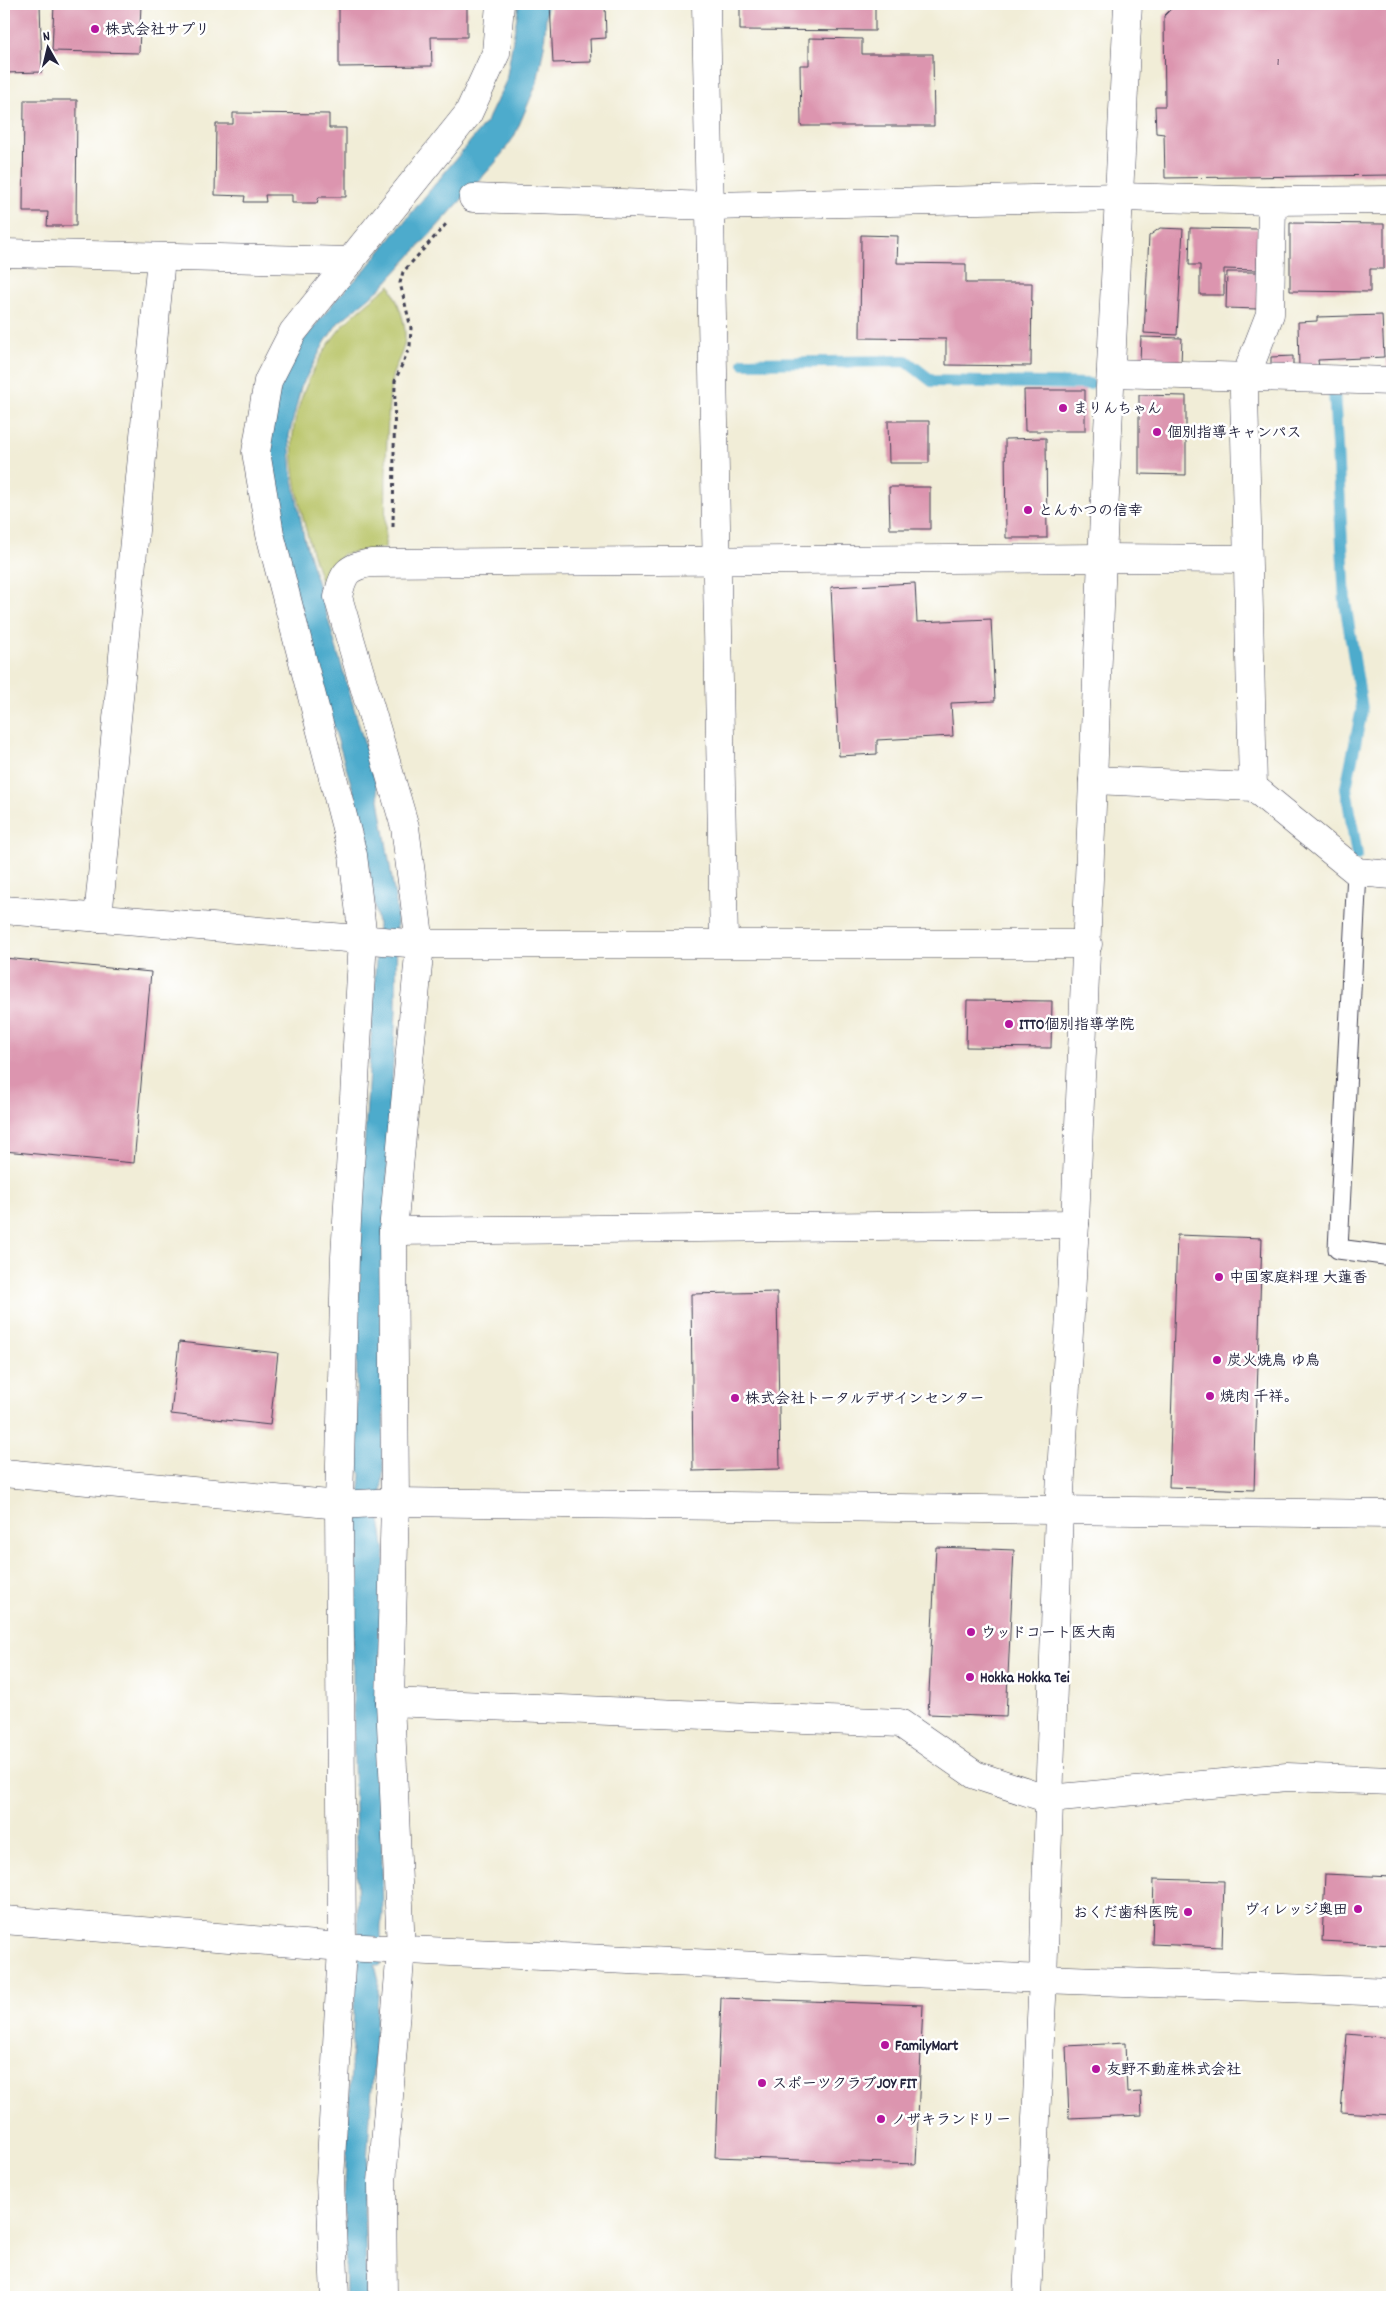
<svg xmlns="http://www.w3.org/2000/svg" width="1396" height="2301" viewBox="0 0 1396 2301" font-family="Dekko,'Klee One',sans-serif">
<style>
.green{fill:#b7c365;stroke:#6c7250}
.water{fill:#4dabcc;stroke:#386684}
.lines{fill:none;stroke-linecap:round;stroke-linejoin:round}
.stream{stroke:#4dabcc;stroke-width:12}
.building{fill:#dc95af}
.lane-casing{stroke:#414052;stroke-width:21}
.street-casing{stroke:#414052;stroke-width:29}
.path{stroke:#414052;stroke-width:3;stroke-dasharray:4 4;stroke-linecap:butt}
.lane{stroke:#fff;stroke-width:19}
.street{stroke:#fff;stroke-width:28}
.poi-dot{fill:#b5179e;stroke:#fff;stroke-width:2}
.labels{text-anchor:middle;stroke-width:5;stroke-linejoin:round;paint-order:stroke}
.number-label{font-size:12px;fill:#503f58}
.poi-label{font-size:15px;font-weight:bold;fill:#22223b;stroke:#fff;text-anchor:start}
</style>
<rect width="100%" height="100%" fill="#fff"/>
<filter id="ink" filterUnits="userSpaceOnUse"><feTurbulence type="fractalNoise" baseFrequency=".02" numOctaves="2"/><feDisplacementMap in="SourceGraphic" scale="10" xChannelSelector="R" yChannelSelector="G"/><feConvolveMatrix kernelMatrix="1 2 1 2 8 2 1 2 1" color-interpolation-filters="sRGB"/></filter>
<filter id="wash" filterUnits="userSpaceOnUse"><feTurbulence type="fractalNoise" baseFrequency=".0096" numOctaves="4" result="noise"/><feDisplacementMap in="SourceGraphic" scale="20" xChannelSelector="R" yChannelSelector="G"/><feGaussianBlur stdDeviation="1.12" result="paint"/><feColorMatrix in="noise" values="0 0 0 0 0 0 0 0 0 0 0 0 0 0 0 0 0 1.4 0 .05"/><feComposite in="paint" operator="in"/></filter>
<g filter="url(#wash)">
<rect width="100%" height="100%" fill="#f1edd7"/>
<!-- green -->
<path class="green" d="M390 285C396 300 404 315 405 332 407 351 393 365 391 383 385 437 386 493 385 548L343 554 331 568 324 590C310 547 286 470 294 426 300 392 319 354 341 328 355 312 374 298 390 285Z"/>
<!-- water -->
<path class="water" d="M519 4H547L544 46 537 83 514 137 496 162 381 288 338 323 325 342 301 387 289 436 292 474 304 537 377 787 397 909 396 1011 388 1154 383 1475 380 1519 385 1552 379 1688 383 1916 381 1925V1965H375L379 1981 364 2208 367 2297H346L344 2201 355 1989 359 1964C356 1801 346 1636 361 1474L358 1470 356 1408 360 1214 378 925 360 813 304 630 268 458 276 393 290 357 338 297 362 273 487 121 506 81Z"/>
<g class="lines">
<!-- stream -->
<g class="stream">
<polyline points="744,363 906,361 932,381 1089,384"/>
<polyline points="1334,389 1345,602 1362,709 1346,788 1357,855"/>
</g>
</g>
<g id="blocks">
<!-- building -->
<g class="building">
<polygon points="4,4 40,4 42,72 4,73"/>
<polygon points="54,4 141,4 139,53 52,51"/>
<polygon points="339,4 467,4 467,37 431,37 432,66 339,67"/>
<polygon points="550,4 605,4 606,38 590,39 591,62 553,63"/>
<polygon points="740,4 875,4 875,31 740,30"/>
<polygon points="1176,4 1392,4 1392,175 1165,178 1164,134 1156,133 1155,106 1165,106 1164,16"/>
<polygon points="809,38 862,39 862,54 933,54 934,126 801,126 800,65 809,65"/>
<polygon points="24,100 77,100 76,226 47,226 48,212 23,212"/>
<polygon points="233,113 329,114 329,128 346,128 346,197 319,197 317,203 292,203 292,195 265,195 266,202 244,202 245,196 215,195 216,124 233,124"/>
<polygon points="1290,223 1384,224 1384,269 1370,269 1370,292 1290,291"/>
<polygon points="1160,228 1183,229 1177,335 1144,333 1149,236"/>
<polygon points="1190,228 1258,229 1257,270 1224,269 1224,295 1200,295 1200,265 1189,265"/>
<polygon points="861,235 898,236 897,263 966,264 966,283 1032,283 1031,366 946,365 946,339 860,338"/>
<polygon points="1227,272 1258,272 1258,309 1226,308"/>
<polygon points="1382,315 1384,357 1318,360 1319,368 1299,369 1298,322 1317,321 1317,317"/>
<polygon points="1141,337 1182,338 1181,364 1140,362"/>
<polygon points="1392,355 1392,369 1387,369 1386,356"/>
<polygon points="1293,356 1293,369 1271,370 1271,357"/>
<polygon points="1024,390 1085,390 1085,431 1025,431"/>
<polygon points="1139,395 1186,396 1186,475 1139,474"/>
<polygon points="888,421 929,421 929,463 889,463"/>
<polygon points="1046,438 1047,538 1006,538 1005,439"/>
<polygon points="889,487 930,487 930,529 890,529"/>
<polygon points="915,583 917,622 991,619 995,701 951,703 953,736 877,740 877,754 839,756 831,587"/>
<polygon points="4,958 151,972 134,1163 4,1151"/>
<polygon points="967,1000 1052,1001 1051,1048 966,1047"/>
<polygon points="1177,1235 1262,1238 1254,1490 1169,1487"/>
<polygon points="777,1292 780,1469 693,1471 691,1294"/>
<polygon points="179,1342 278,1353 270,1425 171,1414"/>
<polygon points="936,1547 1014,1550 1006,1717 928,1714"/>
<polygon points="1325,1874 1392,1877 1392,1945 1322,1941"/>
<polygon points="1154,1879 1224,1881 1222,1947 1152,1944"/>
<polygon points="721,1998 923,2005 916,2164 715,2157"/>
<polygon points="1347,2034 1392,2038 1392,2115 1341,2112"/>
<polygon points="1125,2043 1127,2093 1141,2092 1142,2115 1069,2118 1066,2046"/>
</g>
</g>
</g>
<g filter="url(#ink)">
<use href="#blocks" fill-opacity="0" stroke="#414052" stroke-width="1"/>
<g class="lines">
<!-- lane casing -->
<g class="lane-casing">
<polyline id="lane" points="1357,872 1338,1249 1392,1256"/>
</g>
<!-- street casing -->
<g class="street-casing">
<g id="street">
<polyline points="706,4 724,943"/>
<polyline points="473,198 711,206 1119,197 1272,201 1392,200"/>
<polyline points="4,253 351,261"/>
<polyline points="1111,373 1392,381"/>
<polyline points="1093,780 1253,787 1357,872 1392,875"/>
<polyline points="1253,787 1244,392 1246,376 1270,314 1272,201"/>
<polyline points="4,910 420,944 1088,944"/>
<polyline points="98,918 161,258"/>
<polyline points="393,1231 1075,1224"/>
<polyline points="4,1473 339,1505 395,1502 1392,1514"/>
<polyline points="390,1702 900,1723 975,1775 1049,1799 1287,1777 1392,1781"/>
<polyline points="4,1920 342,1947 1043,1979 1392,1992"/>
<polyline points="335,2297 330,2181 342,1947 339,1505 345,1257 363,939 353,855 270,534 256,452 268,381 293,332 468,114 496,53 500,4"/>
<path d="M383 2297 382 2182 401 1949 390 1702 395 1502 393 1231 420 944 405 827 338 597C343 573 347 567 371 563L1102 558 1247 559"/>
<polyline points="1027,2297 1043,1979 1059,1511 1075,1224 1102,558 1128,4"/>
</g>
</g>
<!-- path -->
<polyline class="path" points="393,527 395,381 410,346 411,328 400,283 403,272 447,223"/>
<!-- lane -->
<use href="#lane" class="lane"/>
<!-- street -->
<use href="#street" class="street"/>
</g>
</g>
<!-- markers -->
<g class="poi-dot">
<circle cx="95" cy="29" r="5"/>
<circle cx="1063" cy="408" r="5"/>
<circle cx="1157" cy="432" r="5"/>
<circle cx="1028" cy="510" r="5"/>
<circle cx="1009" cy="1024" r="5"/>
<circle cx="1219" cy="1277" r="5"/>
<circle cx="1217" cy="1360" r="5"/>
<circle cx="1210" cy="1396" r="5"/>
<circle cx="735" cy="1398" r="5"/>
<circle cx="971" cy="1632" r="5"/>
<circle cx="970" cy="1677" r="5"/>
<circle cx="1358" cy="1909" r="5"/>
<circle cx="1188" cy="1912" r="5"/>
<circle cx="885" cy="2045" r="5"/>
<circle cx="1096" cy="2069" r="5"/>
<circle cx="762" cy="2083" r="5"/>
<circle cx="881" cy="2119" r="5"/>
</g>
<g class="labels">
<!-- number labels -->
<g class="number-label">
<text x="1278" y="65">1</text>
</g>
<!-- poi labels -->
<g class="poi-label">
<text x="105" y="34">株式会社サプリ</text>
<text x="1073" y="413">まりんちゃん</text>
<text x="1167" y="437">個別指導キャンパス</text>
<text x="1038" y="515">とんかつの信幸</text>
<text x="1019" y="1029">ITTO個別指導学院</text>
<text x="1229" y="1282">中国家庭料理 大蓮香</text>
<text x="1227" y="1365">炭火焼鳥 ゆ鳥</text>
<text x="1220" y="1401">焼肉 千祥。</text>
<text x="745" y="1403">株式会社トータルデザインセンター</text>
<text x="981" y="1637">ウッドコート医大南</text>
<text x="980" y="1682">Hokka Hokka Tei</text>
<text x="1348" y="1914" text-anchor="end">ヴィレッジ奥田</text>
<text x="1178" y="1917" text-anchor="end">おくだ歯科医院</text>
<text x="895" y="2050">FamilyMart</text>
<text x="1106" y="2074">友野不動産株式会社</text>
<text x="772" y="2088">スポーツクラブJOY FIT</text>
<text x="891" y="2124">ノザキランドリー</text>
</g>
</g>
<!-- margin -->
<rect width="1396" height="2301" fill="none" stroke="#fff" stroke-width="20"/>
<!-- north arrow -->
<g transform="translate(48 48) rotate(352)" stroke="#ffffff" stroke-width="4" paint-order="stroke">
<path d="M0-4L9 19L0 12L-9 19Z" fill="#22223b"/>
<text y="-8" font-size="14" font-weight="bold" text-anchor="middle" fill="#22223b">N</text>
</g>
</svg>
